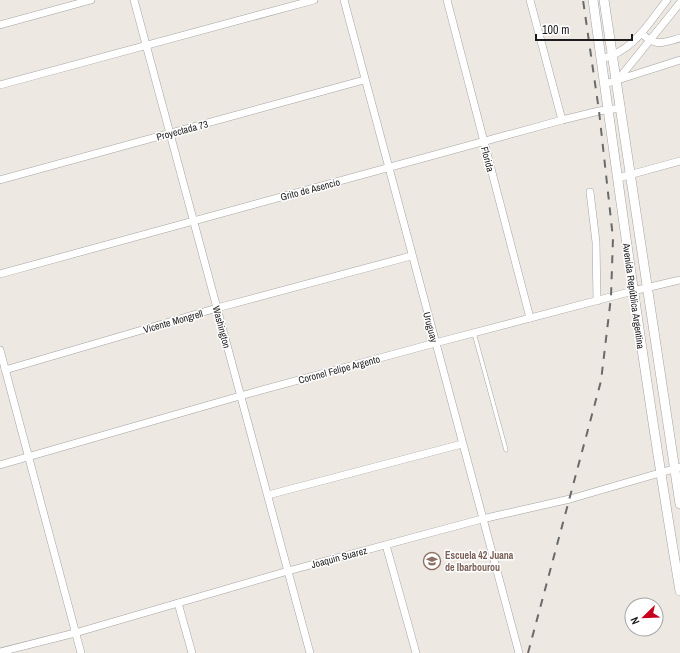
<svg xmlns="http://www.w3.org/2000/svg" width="680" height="653" viewBox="0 0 680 653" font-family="'Archivo Narrow',sans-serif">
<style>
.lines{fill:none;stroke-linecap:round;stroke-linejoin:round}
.service-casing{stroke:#a3a3a3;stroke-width:4.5}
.minor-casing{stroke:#a3a3a3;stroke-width:8}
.tertiary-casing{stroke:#a3a3a3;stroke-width:10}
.service{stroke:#fff;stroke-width:3.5}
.minor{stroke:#fff;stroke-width:7}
.tertiary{stroke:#fff;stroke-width:9}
.rail{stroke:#6a6a6a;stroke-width:2;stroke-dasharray:8 8;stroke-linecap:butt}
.labels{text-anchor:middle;stroke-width:3;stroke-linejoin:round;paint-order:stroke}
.street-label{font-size:10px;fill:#1c1c1c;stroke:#fff}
.education-label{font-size:10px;font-weight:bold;fill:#785e54;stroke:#fff;text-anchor:start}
</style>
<rect width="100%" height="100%" fill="#eee8e2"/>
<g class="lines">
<!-- service casing -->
<g class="service-casing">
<polyline id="service" points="474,333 506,450"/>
</g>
<!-- minor casing -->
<g class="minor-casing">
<g id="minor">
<polyline points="134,0 310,653"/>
<polyline points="344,0 519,653"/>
<polyline points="447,0 530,318"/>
<polyline points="530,0 562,120"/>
<polyline points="0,25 91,0"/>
<path d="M641 33C656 47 661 43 680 38"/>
<path d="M601 59C634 51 647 25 667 0"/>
<polyline points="617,81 680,3"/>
<polyline points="605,84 680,60"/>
<polyline points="0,85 314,0"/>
<polyline points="618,178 680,161"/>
<polyline points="0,180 364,80"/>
<polyline points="590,192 596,242 597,301"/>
<polyline points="0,274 562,120 599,111 621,108"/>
<polyline points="0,350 81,653"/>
<polyline points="5,370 217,308 411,256"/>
<polyline points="0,465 240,396 435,343 633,291 680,280"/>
<polyline points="268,495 462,444"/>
<polyline points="386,545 416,653"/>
<polyline points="178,603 192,653"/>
<polyline points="0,652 75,633 288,571 482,519 570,499 680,467"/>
</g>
</g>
<!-- tertiary casing -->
<g class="tertiary-casing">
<g id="tertiary">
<path d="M593 0C620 197 647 395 680 591"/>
<polyline points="604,0 680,504"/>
</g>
</g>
<!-- service -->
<use href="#service" class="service"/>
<!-- minor -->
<use href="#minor" class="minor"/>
<!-- tertiary -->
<use href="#tertiary" class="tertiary"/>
<!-- rail -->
<polyline class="rail" points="528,653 601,381 611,297 613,238 599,111 583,0"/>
</g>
<!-- icons -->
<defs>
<g id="school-ring" transform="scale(0.9)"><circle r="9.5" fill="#fff" stroke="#8d6e63" stroke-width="1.5"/><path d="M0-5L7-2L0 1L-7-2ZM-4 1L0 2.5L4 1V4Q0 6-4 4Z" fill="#8d6e63"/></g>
</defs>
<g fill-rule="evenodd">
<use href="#school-ring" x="432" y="561"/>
</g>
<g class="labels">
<!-- street labels -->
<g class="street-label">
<text transform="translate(182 130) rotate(-15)" y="4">Proyectada 73</text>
<text transform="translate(488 159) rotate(75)" y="4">Florida</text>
<text transform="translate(310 189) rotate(-15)" y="4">Grito de Asencio</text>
<text transform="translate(634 296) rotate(82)" y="4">Avenida República Argentina</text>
<text transform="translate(173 321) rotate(-16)" y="4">Vicente Mongrell</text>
<text transform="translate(222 327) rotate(75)" y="4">Washington</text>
<text transform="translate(431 327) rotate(75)" y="4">Uruguay</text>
<text transform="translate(339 369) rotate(-15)" y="4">Coronel Felipe Argento</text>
<text transform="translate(339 557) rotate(-15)" y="4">Joaquin Suarez</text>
</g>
<!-- education labels -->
<g class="education-label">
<text x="445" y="559">Escuela 42 Juana<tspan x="445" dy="12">de Ibarbourou</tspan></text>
</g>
</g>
<!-- north arrow -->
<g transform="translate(644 617) rotate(247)"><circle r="19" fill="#ffffff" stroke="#a4a4a4"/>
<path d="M0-3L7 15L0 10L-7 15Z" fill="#c8001f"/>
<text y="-6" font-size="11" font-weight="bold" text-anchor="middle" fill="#1c1c1c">N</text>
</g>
<!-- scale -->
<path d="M536 34v6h96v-6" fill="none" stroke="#1c1c1c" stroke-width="2"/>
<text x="542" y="34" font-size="12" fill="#1c1c1c" stroke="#ffffff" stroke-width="3" paint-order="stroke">100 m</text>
</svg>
